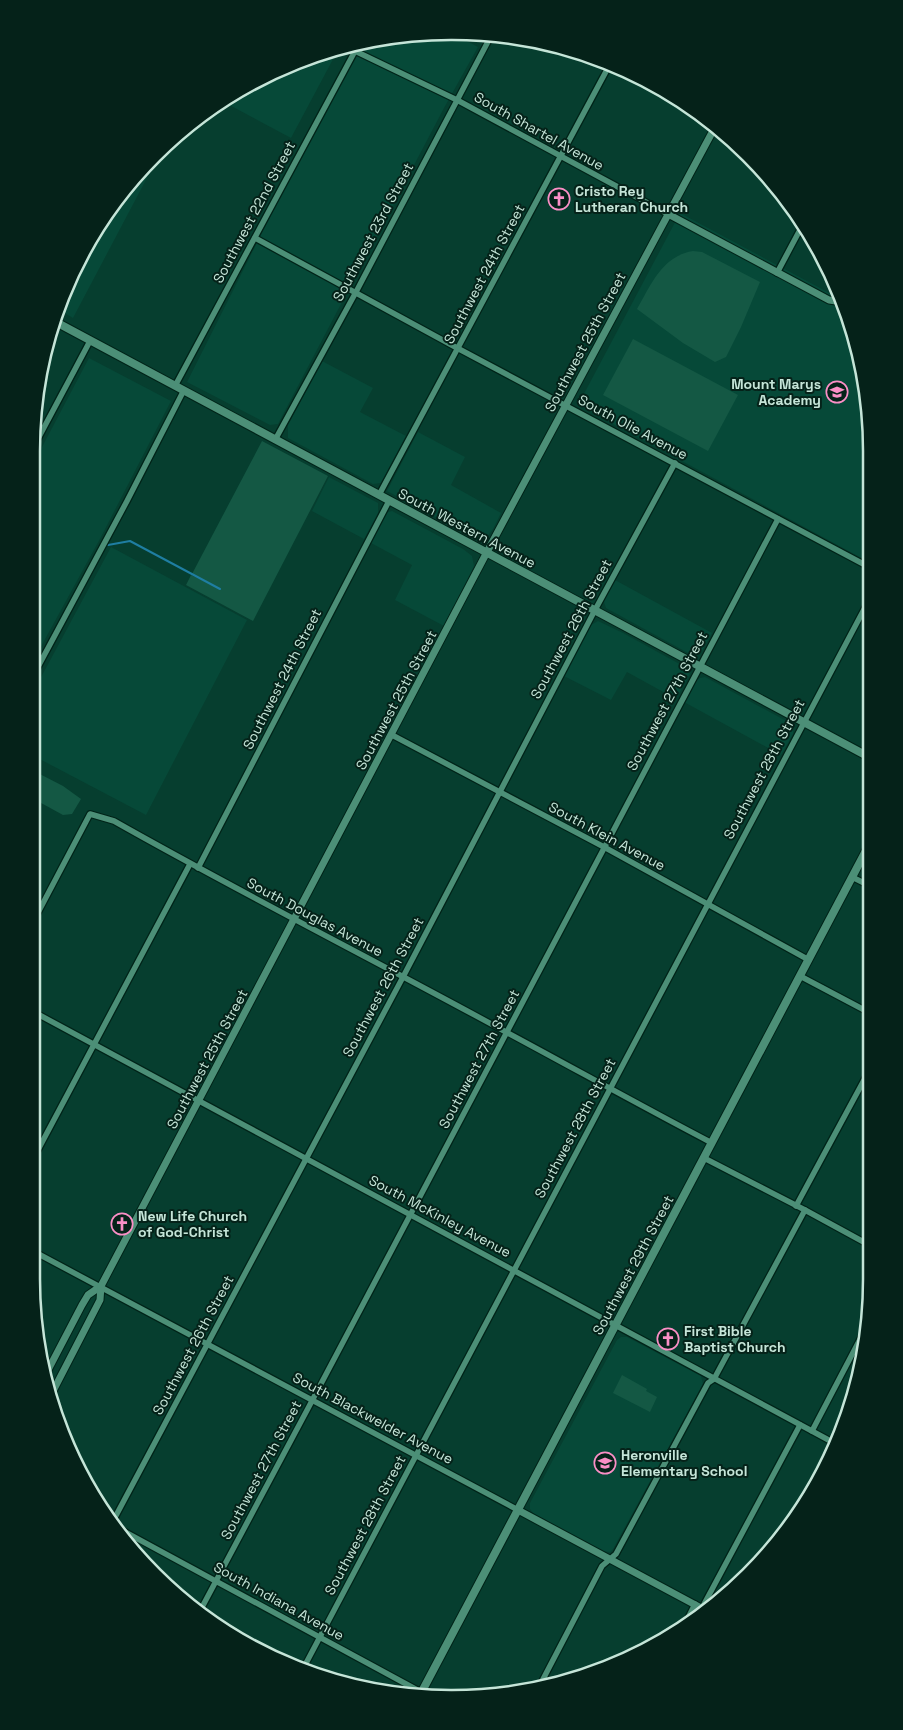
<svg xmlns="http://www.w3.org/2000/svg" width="903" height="1730" viewBox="0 0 903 1730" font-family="'Space Grotesk',sans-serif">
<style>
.built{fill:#064938}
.green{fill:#145844}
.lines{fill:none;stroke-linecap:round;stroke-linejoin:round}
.stream{stroke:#1f7ea2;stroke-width:2}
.minor-casing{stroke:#002318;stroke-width:8}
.tertiary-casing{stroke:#002318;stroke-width:9}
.secondary-casing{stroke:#002318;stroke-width:10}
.minor{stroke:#4c8f77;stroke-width:5.5}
.tertiary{stroke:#4c8f77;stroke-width:7}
.secondary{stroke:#4c8f77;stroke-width:8}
.labels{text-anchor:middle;stroke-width:4;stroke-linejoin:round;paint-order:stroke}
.street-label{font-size:14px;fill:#c5e5d8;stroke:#052219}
.poi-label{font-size:14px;font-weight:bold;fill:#c5e5d8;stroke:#052219;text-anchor:start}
.rim{fill:none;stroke:#c5e5d8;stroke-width:2.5}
</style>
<rect width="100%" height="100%" fill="#063e2f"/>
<!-- built -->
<g class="built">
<polygon points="452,33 478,47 444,108 278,424 270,425 187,382 357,44 397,35"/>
<polygon points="339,48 291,138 222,101 242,87 317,53"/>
<polygon points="156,155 158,157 73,318 58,309 75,265 118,195"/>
<polygon points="680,213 835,296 841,295 868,396 869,562 578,405"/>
<polygon points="89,358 171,401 101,537 32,663 32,466"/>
<polygon points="322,361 373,388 360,412 406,436 381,483 373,484 288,438 288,425"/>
<polygon points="418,432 465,457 451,485 501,513 493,529 486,538 475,538 387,491"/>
<polygon points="329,477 378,503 378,513 364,539 312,511"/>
<polygon points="392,511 463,549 472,556 474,566 444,626 395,600 412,565 371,543 384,517 388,512"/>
<polygon points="111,547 247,620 146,815 32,755 32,694"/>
<polygon points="615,580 712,633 702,651 697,655 690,654 606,608 604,602 605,597"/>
<polygon points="598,621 623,633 685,667 690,674 676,699 627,672 611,700 564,676 591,625"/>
<polygon points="705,677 790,723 793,728 793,734 781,755 684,702 695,681 700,678"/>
<polygon points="621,1337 627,1337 701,1376 703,1384 613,1549 610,1552 603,1551 534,1514 530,1509 530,1503 617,1340"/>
</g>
<!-- green -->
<g class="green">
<path d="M693 251 702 252 760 282 741 327 726 357 715 362 683 343 637 309C651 285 662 256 693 251Z"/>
<polygon points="633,339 738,395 708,451 603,395"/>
<polygon points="262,441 328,476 253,621 186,585 191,575 220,589 192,574"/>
<polygon points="32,770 63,786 81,799 72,814 63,815 32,798"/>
<polygon points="622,1375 647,1389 646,1391 657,1397 650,1412 613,1393"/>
</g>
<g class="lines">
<!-- stream -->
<polyline class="stream" points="108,545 130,541 220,589"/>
<!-- minor casing -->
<g class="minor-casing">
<g id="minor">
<polyline points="255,238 459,349 869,567"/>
<polyline points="777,273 802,226"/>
<polyline points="175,386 355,51 457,100 668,214"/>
<polyline points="275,440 356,292 492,34"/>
<polyline points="32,450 90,341"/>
<polyline points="379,495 610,64"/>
<polyline points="32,678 127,501 184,390"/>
<polyline points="392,735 604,847 809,960"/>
<polyline points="198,868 389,501"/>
<polyline points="852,877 870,886"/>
<path d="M32 924 90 814 114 821C243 894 376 961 506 1032 575 1069 643 1107 712 1143"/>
<polyline points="800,976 870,1013"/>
<polyline points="32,1011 836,1444"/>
<polyline points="704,1158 805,1210 871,1246"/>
<polyline points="31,1163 190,864"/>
<polyline points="796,1206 870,1069"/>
<polyline points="31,1250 518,1510"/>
<polyline points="812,1431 868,1324"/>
<polyline points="112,1523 403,977 595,610 675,463"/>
<polyline points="114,1526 432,1698"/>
<polyline points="702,1608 800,1425"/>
<path d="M200 1611C395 1248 583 881 778 519"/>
<polyline points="687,1620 695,1604"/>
<polyline points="304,1667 869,600"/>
<polyline points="540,1685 602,1566 616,1554 708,1383 714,1379 805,1210"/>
</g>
</g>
<!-- tertiary casing -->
<g class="tertiary-casing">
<g id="tertiary">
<polyline points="668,214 829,300 843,302"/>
<polyline points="47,1372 82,1305 88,1295 101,1286 487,552 715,127"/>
<polyline points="51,1395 100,1300 101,1286"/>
<polyline points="518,1510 703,1609"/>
</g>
</g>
<!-- secondary casing -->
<g class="secondary-casing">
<g id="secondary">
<polyline points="54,321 869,757"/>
<polyline points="419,1697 869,845"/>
</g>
</g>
<!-- minor -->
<use href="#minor" class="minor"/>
<!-- tertiary -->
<use href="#tertiary" class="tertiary"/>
<!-- secondary -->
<use href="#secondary" class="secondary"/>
</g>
<!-- icons -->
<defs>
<g id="church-ring" transform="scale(1.125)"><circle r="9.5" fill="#052219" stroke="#fa8fc6" stroke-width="1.5"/><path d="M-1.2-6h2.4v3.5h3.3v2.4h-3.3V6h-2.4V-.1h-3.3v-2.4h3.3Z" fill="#fa8fc6"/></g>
<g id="school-ring" transform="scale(1.125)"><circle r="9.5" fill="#052219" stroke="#fa8fc6" stroke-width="1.5"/><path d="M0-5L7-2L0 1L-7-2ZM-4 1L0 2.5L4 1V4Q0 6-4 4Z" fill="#fa8fc6"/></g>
</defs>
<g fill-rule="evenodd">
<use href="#church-ring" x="559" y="199"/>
<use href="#school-ring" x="837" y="392"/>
<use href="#church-ring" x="122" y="1224"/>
<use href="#church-ring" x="668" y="1339"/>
<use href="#school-ring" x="605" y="1463"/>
</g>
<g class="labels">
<!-- street labels -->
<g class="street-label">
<text transform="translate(539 131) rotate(29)" y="5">South Shartel Avenue</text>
<text transform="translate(254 212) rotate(-62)" y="5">Southwest 22nd Street</text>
<text transform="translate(373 232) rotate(-62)" y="5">Southwest 23rd Street</text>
<text transform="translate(484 274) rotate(-62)" y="5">Southwest 24th Street</text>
<text transform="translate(585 342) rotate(-62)" y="5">Southwest 25th Street</text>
<text transform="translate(633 427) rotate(28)" y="5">South Olie Avenue</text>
<text transform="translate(467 528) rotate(28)" y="5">South Western Avenue</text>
<text transform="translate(571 629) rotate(-62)" y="5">Southwest 26th Street</text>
<text transform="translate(282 679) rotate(-63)" y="5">Southwest 24th Street</text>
<text transform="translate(396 700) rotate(-62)" y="5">Southwest 25th Street</text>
<text transform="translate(667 701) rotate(-62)" y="5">Southwest 27th Street</text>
<text transform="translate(764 769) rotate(-62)" y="5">Southwest 28th Street</text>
<text transform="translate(607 836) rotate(28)" y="5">South Klein Avenue</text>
<text transform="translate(315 917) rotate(28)" y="5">South Douglas Avenue</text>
<text transform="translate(383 987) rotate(-62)" y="5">Southwest 26th Street</text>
<text transform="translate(207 1059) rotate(-62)" y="5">Southwest 25th Street</text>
<text transform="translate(479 1059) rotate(-62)" y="5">Southwest 27th Street</text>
<text transform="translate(575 1128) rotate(-62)" y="5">Southwest 28th Street</text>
<text transform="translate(440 1216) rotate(28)" y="5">South McKinley Avenue</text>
<text transform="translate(633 1265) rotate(-62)" y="5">Southwest 29th Street</text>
<text transform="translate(193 1345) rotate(-62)" y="5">Southwest 26th Street</text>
<text transform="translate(373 1418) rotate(28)" y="5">South Blackwelder Avenue</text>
<text transform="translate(261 1470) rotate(-62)" y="5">Southwest 27th Street</text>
<text transform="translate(365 1525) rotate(-62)" y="5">Southwest 28th Street</text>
<text transform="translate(279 1601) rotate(29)" y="5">South Indiana Avenue</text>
</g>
<!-- poi labels -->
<g class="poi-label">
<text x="575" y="196">Cristo Rey<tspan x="575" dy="16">Lutheran Church</tspan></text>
<text x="821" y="389" text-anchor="end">Mount Marys<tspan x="821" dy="16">Academy</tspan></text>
<text x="138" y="1221">New Life Church<tspan x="138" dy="16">of God-Christ</tspan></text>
<text x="684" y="1336">First Bible<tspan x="684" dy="16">Baptist Church</tspan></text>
<text x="621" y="1460">Heronville<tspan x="621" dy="16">Elementary School</tspan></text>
</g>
</g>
<!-- crop -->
<path d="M0 0H903V1730H0ZM451 40H452A411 411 0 0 1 863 451V1279A411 411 0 0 1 452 1690H451A411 411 0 0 1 40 1279V451A411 411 0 0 1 451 40Z" fill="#052219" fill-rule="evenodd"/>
<path class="rim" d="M451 40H452A411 411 0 0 1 863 451V1279A411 411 0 0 1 452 1690H451A411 411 0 0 1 40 1279V451A411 411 0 0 1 451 40Z"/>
</svg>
